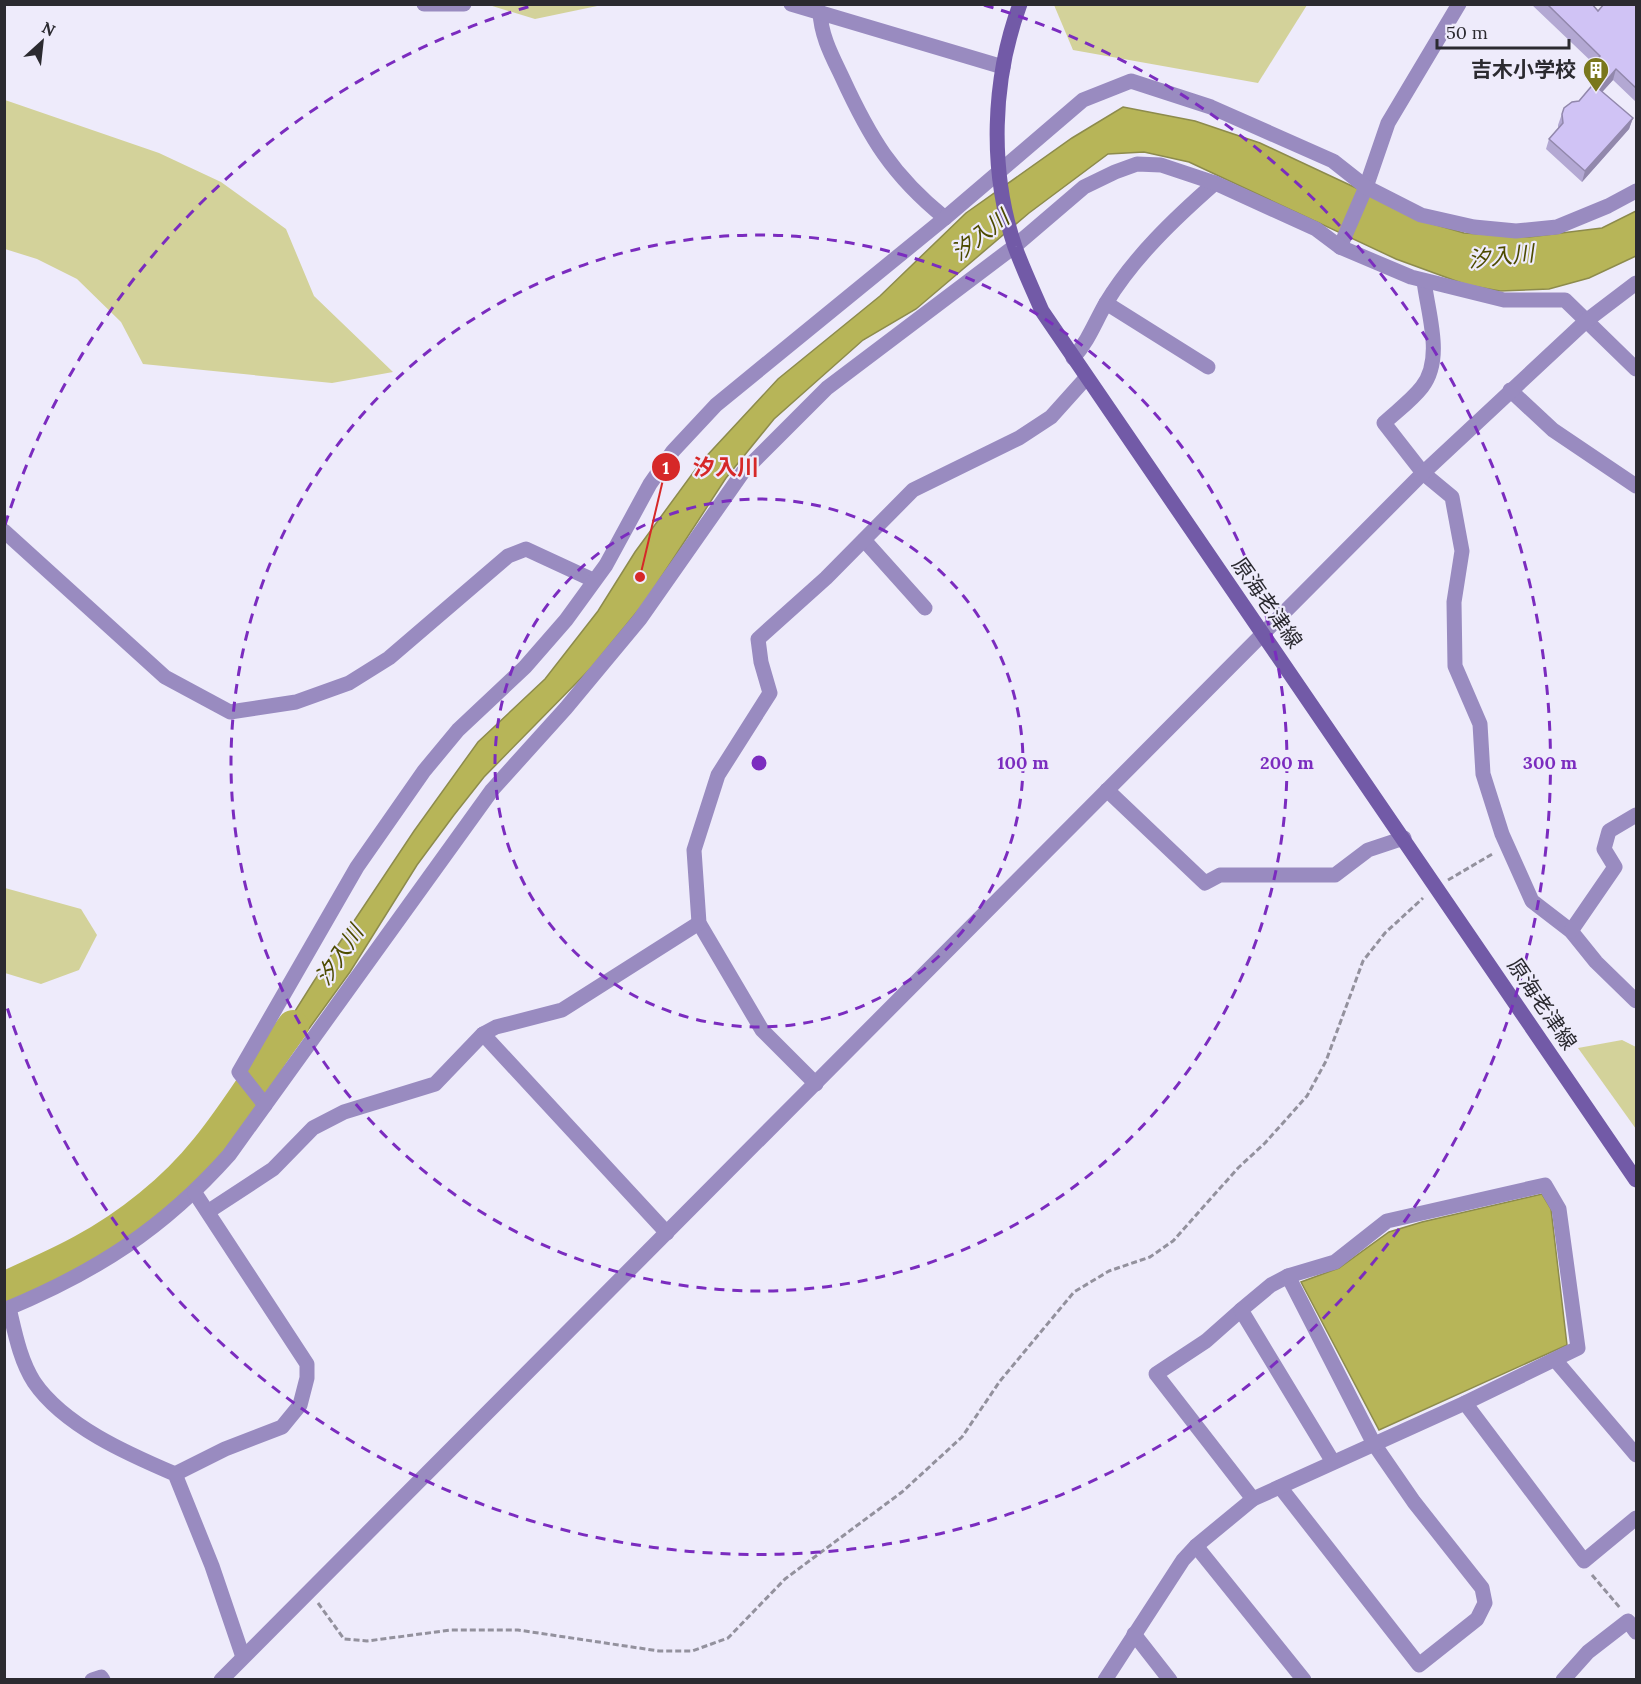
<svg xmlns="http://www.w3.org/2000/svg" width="1641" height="1684" viewBox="0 0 1641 1684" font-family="Lora,'Noto Sans JP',serif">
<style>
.green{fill:#d3d29a}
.water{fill:#b7b558;stroke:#8d8b4c;stroke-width:1.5}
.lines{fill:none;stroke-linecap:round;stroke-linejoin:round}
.river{stroke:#b7b558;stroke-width:32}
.path{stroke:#93919d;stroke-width:3;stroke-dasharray:6 3;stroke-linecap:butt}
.minor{stroke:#998bc0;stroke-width:15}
.tertiary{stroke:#998bc0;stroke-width:15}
.secondary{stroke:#725aa7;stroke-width:15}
.wall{fill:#b3a8d3}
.shaded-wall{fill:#9288ac}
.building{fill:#d0c3f5;stroke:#9288ac;stroke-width:1.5}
.ring{fill:none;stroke:#7b2cbf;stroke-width:3;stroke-dasharray:10 8}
.labels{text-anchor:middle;stroke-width:4.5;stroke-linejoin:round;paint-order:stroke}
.poi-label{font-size:21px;font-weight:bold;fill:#2b2a30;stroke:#eeebfb;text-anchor:end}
.street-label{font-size:21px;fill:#2b2a30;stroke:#eeebfb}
.water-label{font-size:22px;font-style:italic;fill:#4d4b00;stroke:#eeebfb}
.centre{fill:#7b2cbf;stroke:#eeebfb;stroke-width:3}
.ring-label{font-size:18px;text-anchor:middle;font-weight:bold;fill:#7b2cbf;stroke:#eeebfb;stroke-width:4.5;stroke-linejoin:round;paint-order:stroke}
.leader{fill:none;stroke:#d62828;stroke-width:2}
.callout-dot{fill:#d62828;stroke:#eeebfb;stroke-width:2}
.mark-label{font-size:18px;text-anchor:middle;font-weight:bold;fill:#fff}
.callout-label{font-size:22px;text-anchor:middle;font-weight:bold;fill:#d62828;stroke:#eeebfb;stroke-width:4.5;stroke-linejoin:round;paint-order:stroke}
</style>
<rect width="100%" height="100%" fill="#eeebfb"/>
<!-- green -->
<g class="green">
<polygon points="489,5 602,5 535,19"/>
<polygon points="1054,5 1307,5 1258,83 1073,50"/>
<polygon points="5,100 159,153 221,182 286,229 314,296 393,372 332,383 143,364 121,322 77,279 37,259 5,249"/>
<polygon points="5,888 81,909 97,935 79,970 41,984 5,973"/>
<polygon points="1622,1040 1636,1047 1636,1129 1578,1048"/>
</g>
<!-- water -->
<g class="water">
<polygon points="1123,107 1195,121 1260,143 1369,194 1416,219 1464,233 1529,237 1602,228 1636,211 1636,256 1589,278 1549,289 1500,291 1467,285 1396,259 1189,162 1144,152 1108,154 1029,213 916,309 863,340 774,419 726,478 645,602 591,668 484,777 454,815 417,865 350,972 287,1059 266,1095 256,1085 280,1035 314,981 414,831 478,742 545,679 598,611 635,552 701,462 778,379 880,296 966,213 1072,138"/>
<polygon points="1542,1194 1551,1209 1567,1345 1379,1430 1301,1282 1339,1268 1389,1232 1422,1222"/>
</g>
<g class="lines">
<!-- river -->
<path class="river" d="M4 1288C31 1275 58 1264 83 1250 128 1226 174 1189 206 1149 238 1110 263 1066 293 1026"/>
<!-- path -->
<g class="path">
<polyline points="1448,880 1494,853"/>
<polyline points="1592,1575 1621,1609"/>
<polyline points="318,1603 344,1639 367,1641 451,1630 518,1630 659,1651 692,1651 728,1638 785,1579 902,1492 962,1437 1000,1381 1074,1292 1109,1271 1150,1257 1173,1241 1238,1168 1265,1143 1307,1096 1326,1061 1363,961 1385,933 1423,898"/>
</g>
<!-- minor -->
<g class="minor">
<path d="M820 12C821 36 832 56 842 77 870 138 892 175 945 218"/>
<polyline points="1340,247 1366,187 1388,123 1459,4"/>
<path d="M1424 281C1428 314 1444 359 1422 387 1412 400 1397 411 1384 423L1423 473 1452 497 1462 551 1454 602 1455 666 1480 724 1483 774 1502 834 1532 901 1571 931 1596 962 1636 1001"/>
<polyline points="1106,303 1208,367"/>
<path d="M1073 358C1089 340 1094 324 1106 303 1133 258 1175 218 1215 183"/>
<polyline points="1510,390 1553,430 1636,486"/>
<polyline points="4,531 165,677 230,712 296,702 349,683 389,658 508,556 526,549 593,580"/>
<polyline points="864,540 925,608"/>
<polyline points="1107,790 1205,883 1220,875 1335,875 1368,850 1404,838"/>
<polyline points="1571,931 1615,867 1604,849 1609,831 1636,815"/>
<polyline points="483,1034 667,1233"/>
<polyline points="816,1084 762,1030 699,923 694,850 718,775 770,693 761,662 758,639 826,578 913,490 1019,438 1051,417 1086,378"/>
<polyline points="265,1105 239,1072 357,867 424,771 458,730 525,667 566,620 606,565 650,484 673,451 716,405 945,218 1083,100 1131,81 1211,107 1333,161 1366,187 1421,215 1474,227 1516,231 1557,227 1608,206 1636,191"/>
<polyline points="209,1211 273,1169 313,1128 344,1112 435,1084 483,1034 496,1027 562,1010 699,923"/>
<path d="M9 1308C15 1333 20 1360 34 1382 64 1426 128 1454 175 1474L212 1566 243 1657"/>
<path d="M4 1310C96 1272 163 1229 229 1155L492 790 566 708 640 619 743 472 827 388 1015 246 1084 187 1115 172 1137 164 1161 165 1215 183 1316 229 1340 247 1411 277 1504 300H1565L1636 369"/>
<polyline points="1241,1310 1206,1341 1156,1374 1253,1499"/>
<polyline points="1556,1361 1636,1455"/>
<polyline points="1465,1403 1584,1561 1636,1518"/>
<polyline points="175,1474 225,1449 282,1427 300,1405 307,1378 307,1364 195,1193"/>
<polyline points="1280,1487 1419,1665 1477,1619 1485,1603 1482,1588 1414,1502 1374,1444 1288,1276 1271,1285 1241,1310 1333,1462"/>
<polyline points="1196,1546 1304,1680"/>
<polyline points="1134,1634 1170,1680"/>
<polyline points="92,1680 101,1677 103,1680"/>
<polyline points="1105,1680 1183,1560 1196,1546 1253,1499 1465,1403 1578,1348 1559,1209 1545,1185 1387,1221 1335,1262 1288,1276"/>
<polyline points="1563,1680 1588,1652 1628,1621 1636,1632"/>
</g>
<!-- tertiary -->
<g class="tertiary">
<polyline points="424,4 464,4"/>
<polyline points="791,4 1003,67"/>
<polyline points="221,1680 1423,473 1586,321 1636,283"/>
</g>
<!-- secondary -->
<path class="secondary" d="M1020 4C992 80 989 170 1015 247 1023 269 1033 290 1042 311L1636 1180"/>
</g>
<!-- wall -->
<polygon class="wall" points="1531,4 1592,4 1598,11 1636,4 1636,102 1613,80 1602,92 1633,118 1629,129 1582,182 1546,149 1549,139 1558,128 1558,125 1564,108 1579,101 1594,83 1587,77 1591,66 1594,64"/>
<!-- shaded-wall -->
<g class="shaded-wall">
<polygon points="1616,69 1613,80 1595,100 1599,89"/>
<polygon points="1633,118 1629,129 1582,182 1585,171"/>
</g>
<!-- building -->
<polygon class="building" points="1547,4 1592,4 1598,11 1604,4 1636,4 1636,88 1616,69 1599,89 1633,118 1585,171 1549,139 1563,123 1562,114 1564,108 1572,102 1579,101 1601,75 1591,66 1600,56"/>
<!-- distance rings -->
<g class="ring">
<circle cx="759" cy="763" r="264"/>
<circle cx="759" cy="763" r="528"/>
<path d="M5 525A791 791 0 0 1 534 5M984 5A791 791 0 1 1 5 1001"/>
</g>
<!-- icons -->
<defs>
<g id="building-pin" transform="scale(1.35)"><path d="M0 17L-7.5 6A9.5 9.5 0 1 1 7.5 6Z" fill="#7a771d" stroke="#eeebfb"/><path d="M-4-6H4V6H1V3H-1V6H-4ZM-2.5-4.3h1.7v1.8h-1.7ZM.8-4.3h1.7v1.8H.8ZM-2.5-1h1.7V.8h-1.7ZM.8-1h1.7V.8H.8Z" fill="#fff"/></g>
</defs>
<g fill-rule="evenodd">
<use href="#building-pin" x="1596" y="70"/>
</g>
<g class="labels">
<!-- poi labels -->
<g class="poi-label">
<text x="1576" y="77">吉木小学校</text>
</g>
<!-- street labels -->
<g class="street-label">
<text transform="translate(1267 603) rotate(55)" y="7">原海老津線</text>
<text transform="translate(1542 1004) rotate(56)" y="7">原海老津線</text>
</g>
<!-- water labels -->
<g class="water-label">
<text transform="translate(980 235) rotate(-38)" y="8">汐入川</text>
<text transform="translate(1501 256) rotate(-6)" y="8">汐入川</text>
<text transform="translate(339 955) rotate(-56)" y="8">汐入川</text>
</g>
</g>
<circle cx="759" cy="763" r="9" class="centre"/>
<g class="ring-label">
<text x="1023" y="769">100 m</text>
<text x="1287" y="769">200 m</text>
<text x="1550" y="769">300 m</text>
</g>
<!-- callouts -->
<path class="leader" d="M640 577L666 467"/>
<g class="callout-dot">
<circle cx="640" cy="577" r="6"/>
<circle cx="666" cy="467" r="15"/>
</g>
<g class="mark-label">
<text x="666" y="474">1</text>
</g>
<g class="callout-label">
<text x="726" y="475">汐入川</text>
</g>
<!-- border -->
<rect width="1641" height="1684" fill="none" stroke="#2b2a30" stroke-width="12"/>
<!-- north arrow -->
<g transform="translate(42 42) rotate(27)" stroke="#eeebfb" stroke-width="4.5" paint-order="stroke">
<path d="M0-4.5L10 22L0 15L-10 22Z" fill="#2b2a30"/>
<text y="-9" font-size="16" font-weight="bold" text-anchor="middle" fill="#2b2a30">N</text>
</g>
<!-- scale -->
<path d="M1437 39v9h132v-9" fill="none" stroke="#2b2a30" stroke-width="3"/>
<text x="1446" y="39" font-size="18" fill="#2b2a30" stroke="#eeebfb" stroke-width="4.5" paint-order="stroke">50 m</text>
</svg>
